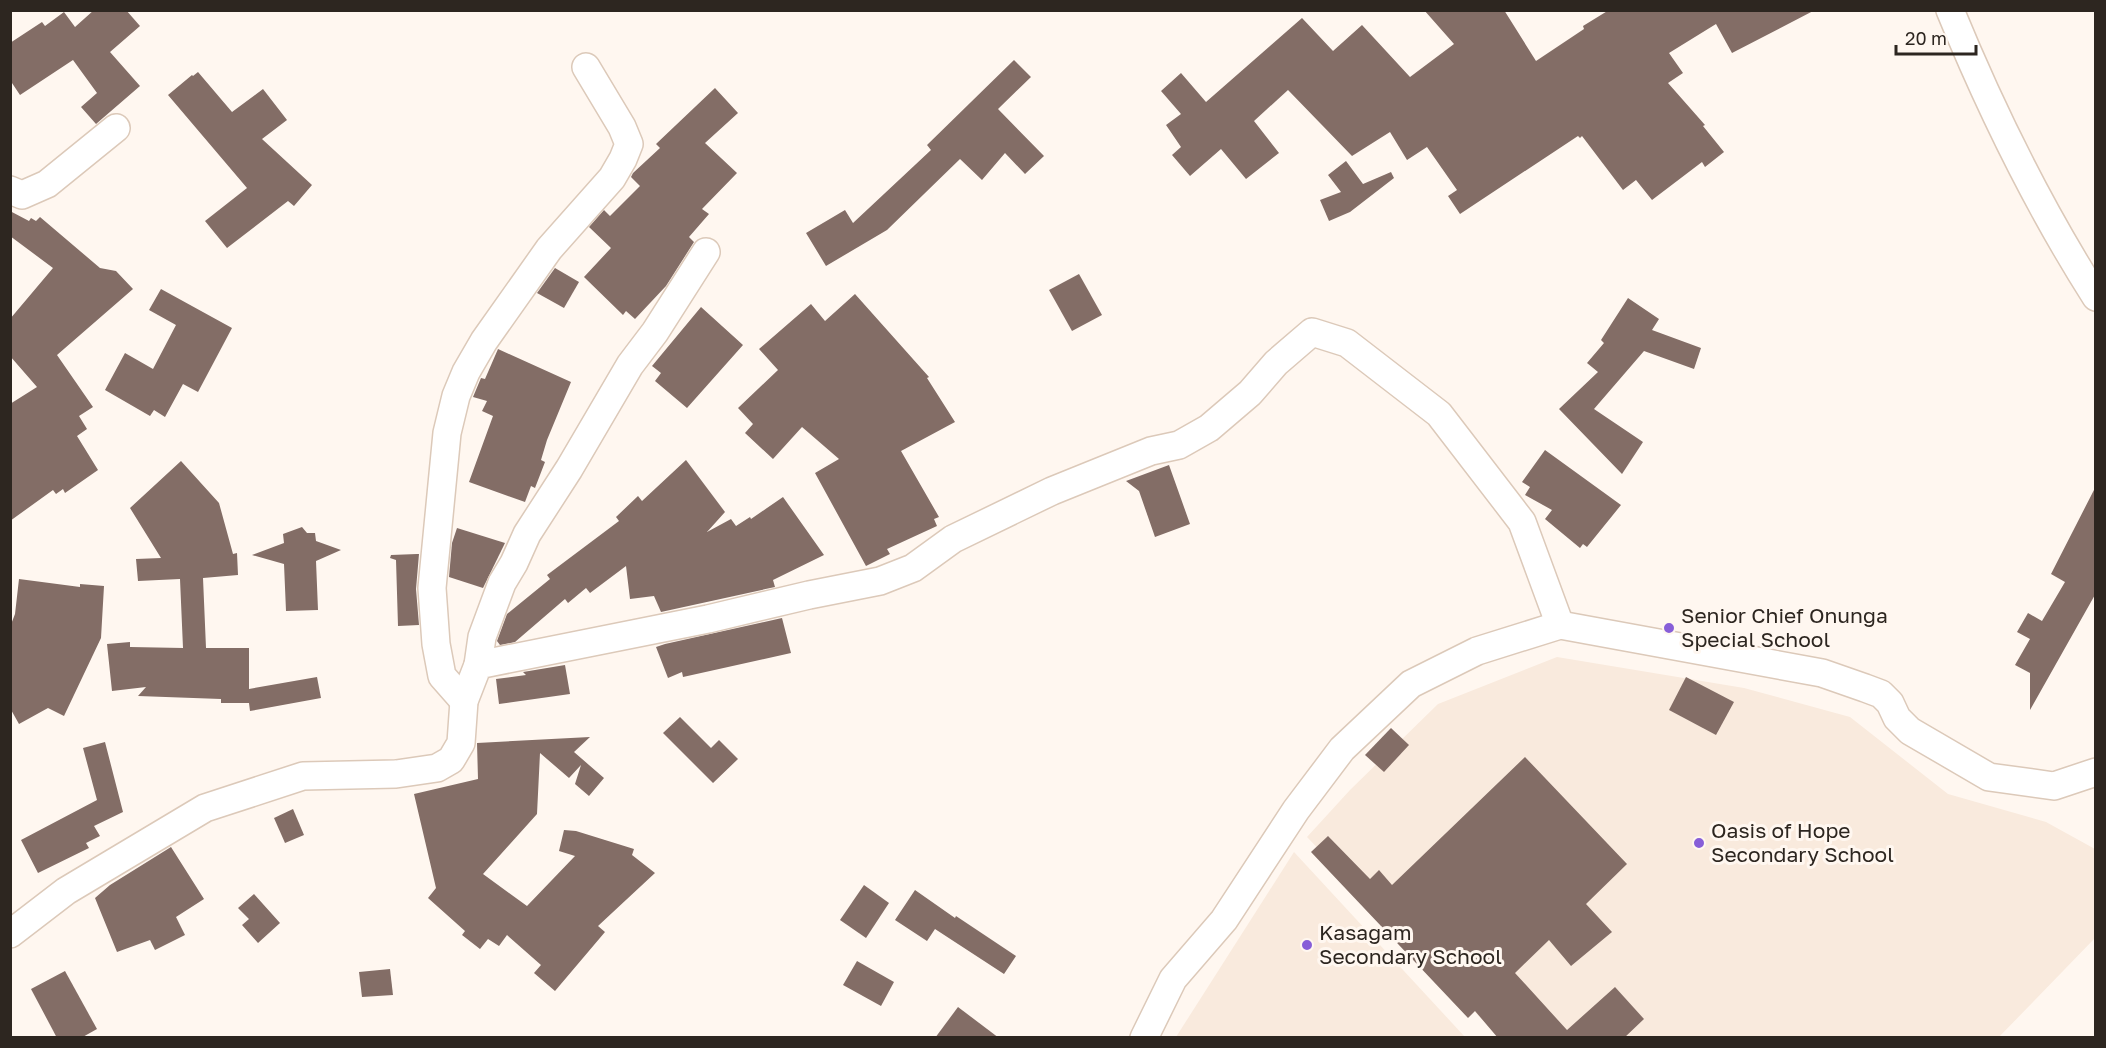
<svg xmlns="http://www.w3.org/2000/svg" width="2106" height="1048" viewBox="0 0 2106 1048" font-family="'Golos Text',sans-serif">
<style>
.built{fill:#f9eadd}
.building{fill:#836d66}
.lines{fill:none;stroke-linecap:round;stroke-linejoin:round}
.minor-casing{stroke:#dcc9b9;stroke-width:30}
.minor{stroke:#fff;stroke-width:27}
.poi-dot{fill:#875ed8;stroke:#fff7f0;stroke-width:2}
.labels{text-anchor:middle;stroke-width:6;stroke-linejoin:round;paint-order:stroke}
.poi-label{font-size:21px;fill:#2d2620;stroke:#fff7f0;text-anchor:start}
</style>
<rect width="100%" height="100%" fill="#fff7f0"/>
<!-- built -->
<g class="built">
<polygon points="1557,657 1744,688 1850,717 1948,794 2046,822 2095,849 2095,938 1999,1037 1499,1037 1307,837 1350,790 1438,704"/>
<polygon points="1294,852 1465,1037 1176,1037"/>
</g>
<!-- building -->
<g class="building">
<polygon points="94,10 126,10 140,26 110,52 140,86 96,124 81,107 97,93 73,60 20,95 10,80 10,43 42,22 45,26 64,12 75,27"/>
<polygon points="1424,10 1504,10 1536,61 1584,29 1583,26 1609,10 1815,10 1732,53 1716,24 1669,53 1683,73 1668,83 1705,125 1703,126 1724,152 1705,167 1702,162 1652,200 1636,180 1623,190 1582,136 1580,138 1578,136 1460,214 1448,196 1457,190 1427,147 1407,160 1390,132 1352,156 1288,90 1254,121 1279,153 1246,179 1221,149 1190,176 1172,155 1181,147 1166,125 1181,114 1161,91 1181,73 1206,102 1302,18 1333,51 1362,25 1410,77 1454,44"/>
<polygon points="1014,60 1031,77 998,109 1044,156 1025,174 1005,153 982,180 960,159 887,230 826,266 806,233 845,210 853,223 931,150 927,145"/>
<polygon points="198,72 232,112 263,89 287,120 262,139 312,185 294,206 288,201 227,248 205,221 247,188 168,95 192,75 193,76"/>
<polygon points="715,88 738,113 705,143 737,173 702,209 709,214 689,237 694,242 666,286 635,319 626,311 623,315 584,277 611,248 589,227 604,210 610,216 640,186 631,177 633,173 660,148 656,144"/>
<polygon points="1346,161 1363,184 1391,172 1394,178 1350,212 1329,221 1320,200 1341,192 1328,175"/>
<polygon points="10,211 29,221 31,218 36,221 40,217 100,268 116,271 133,289 57,355 93,407 79,416 87,429 77,436 98,470 65,493 63,489 56,494 53,490 10,521 10,404 37,387 10,356 10,319 53,268 10,236"/>
<polygon points="555,268 579,282 564,308 537,293"/>
<polygon points="1079,274 1102,315 1072,331 1049,290"/>
<polygon points="161,289 232,328 198,392 183,384 165,417 154,410 150,416 105,390 125,353 153,369 176,325 149,310"/>
<polygon points="855,294 929,377 927,378 955,422 901,451 939,517 934,519 937,526 887,549 890,554 866,566 815,473 839,459 802,427 773,459 745,433 753,424 738,408 778,370 759,349 811,304 825,321"/>
<polygon points="1628,298 1659,319 1652,330 1701,348 1694,369 1644,351 1594,409 1643,442 1622,474 1559,409 1598,372 1587,363 1604,343 1601,340"/>
<polygon points="701,307 743,345 687,408 655,381 661,373 652,366"/>
<polygon points="498,349 571,382 547,440 541,460 545,462 535,488 531,486 525,502 469,482 493,416 482,411 487,401 473,397 481,378 485,379"/>
<polygon points="1545,450 1621,505 1587,547 1583,544 1580,548 1545,519 1552,510 1525,495 1530,487 1522,482"/>
<polygon points="686,460 725,512 707,532 731,519 736,526 750,517 751,519 783,497 824,555 773,580 775,587 661,612 654,596 630,599 626,566 590,593 586,588 568,603 565,599 515,642 500,645 497,641 507,614 550,579 547,575 619,521 616,517 638,496 642,501"/>
<polygon points="181,461 219,503 233,554 237,553 238,575 203,578 206,648 249,648 249,689 317,677 321,698 250,711 249,703 221,703 221,699 138,696 146,687 112,691 107,644 130,642 130,647 183,648 180,579 138,581 136,559 161,558 130,508"/>
<polygon points="1169,465 1190,524 1155,537 1139,491 1126,481"/>
<polygon points="2096,486 2096,593 2030,710 2030,673 2015,665 2030,639 2017,632 2028,613 2042,621 2065,582 2051,574"/>
<polygon points="302,527 307,533 315,533 316,541 341,550 316,561 318,610 286,611 284,564 252,555 284,543 283,534"/>
<polygon points="457,528 505,543 483,588 449,577 452,543"/>
<polygon points="417,554 419,554 416,589 419,625 398,626 396,560 390,558 391,555"/>
<polygon points="19,579 80,587 80,584 104,586 101,638 64,716 48,708 19,724 10,708 10,627 15,614"/>
<polygon points="782,618 791,653 683,677 682,672 668,678 656,647 665,644"/>
<polygon points="565,665 570,694 499,704 496,679 526,675 523,672"/>
<polygon points="1686,677 1734,702 1716,735 1669,710"/>
<polygon points="680,717 711,748 719,740 738,759 713,783 663,733"/>
<polygon points="1391,728 1409,745 1384,772 1365,755"/>
<polygon points="590,737 574,752 604,778 589,796 575,784 581,765 569,778 540,753 537,814 483,874 527,906 575,856 559,851 564,830 576,831 634,849 632,855 655,873 598,926 605,932 555,991 534,973 541,965 507,935 499,946 488,939 480,949 462,935 465,931 428,898 436,888 414,794 478,779 477,743"/>
<polygon points="105,742 123,812 94,826 100,836 86,843 89,848 38,873 21,840 97,800 83,748"/>
<polygon points="1525,757 1627,864 1586,904 1612,932 1571,966 1549,940 1515,973 1567,1030 1615,987 1644,1019 1624,1038 1498,1038 1475,1011 1468,1018 1311,852 1328,836 1370,879 1379,870 1392,885"/>
<polygon points="293,809 304,835 285,843 274,818"/>
<polygon points="171,847 204,899 176,917 185,935 155,950 150,940 117,952 95,898 110,885"/>
<polygon points="864,885 889,903 866,938 840,920"/>
<polygon points="915,890 955,918 956,916 1016,956 1004,974 935,929 927,941 895,920"/>
<polygon points="254,894 280,923 258,943 242,925 249,919 238,908"/>
<polygon points="857,961 894,982 881,1006 843,985"/>
<polygon points="390,969 393,995 362,997 359,972"/>
<polygon points="65,971 97,1029 81,1038 57,1038 31,989"/>
<polygon points="958,1007 999,1038 935,1038"/>
</g>
<g class="lines">
<!-- minor casing -->
<g class="minor-casing">
<g id="minor">
<path d="M1950 10C1991 110 2038 206 2096 297"/>
<polyline points="10,190 22,195 47,184 116,128"/>
<polyline points="478,665 482,637 502,583 514,563 527,534 569,469 630,365 655,332 706,252"/>
<polyline points="464,701 442,676 436,644 432,588 447,433 456,396 466,372 484,341 549,249 612,178 623,159 629,144 622,127 586,67"/>
<polyline points="10,934 66,891 205,808 303,776 396,774 437,768 451,760 461,743 464,701 478,665 708,619 809,595 880,581 913,568 953,539 1052,491 1151,451 1179,445 1209,428 1250,393 1276,363 1312,332 1347,343 1439,414 1522,522 1560,625"/>
<polyline points="1144,1038 1173,979 1224,920 1296,810 1342,749 1411,684 1477,651 1560,625 1822,673 1865,688 1881,694 1890,703 1897,718 1910,731 1989,777 2054,786 2096,772"/>
</g>
</g>
<!-- minor -->
<use href="#minor" class="minor"/>
</g>
<!-- markers -->
<g class="poi-dot">
<circle cx="1669" cy="628" r="6"/>
<circle cx="1699" cy="843" r="6"/>
<circle cx="1307" cy="945" r="6"/>
</g>
<g class="labels">
<!-- poi labels -->
<g class="poi-label">
<text x="1681" y="623">Senior Chief Onunga<tspan x="1681" dy="24">Special School</tspan></text>
<text x="1711" y="838">Oasis of Hope<tspan x="1711" dy="24">Secondary School</tspan></text>
<text x="1319" y="940">Kasagam<tspan x="1319" dy="24">Secondary School</tspan></text>
</g>
</g>
<!-- border -->
<rect width="2106" height="1048" fill="none" stroke="#2d2620" stroke-width="24"/>
<!-- scale -->
<path d="M1896 45v9h80v-9" fill="none" stroke="#2d2620" stroke-width="3"/>
<text x="1905" y="45" font-size="18" fill="#2d2620" stroke="#fff7f0" stroke-width="4.5" paint-order="stroke">20 m</text>
</svg>
